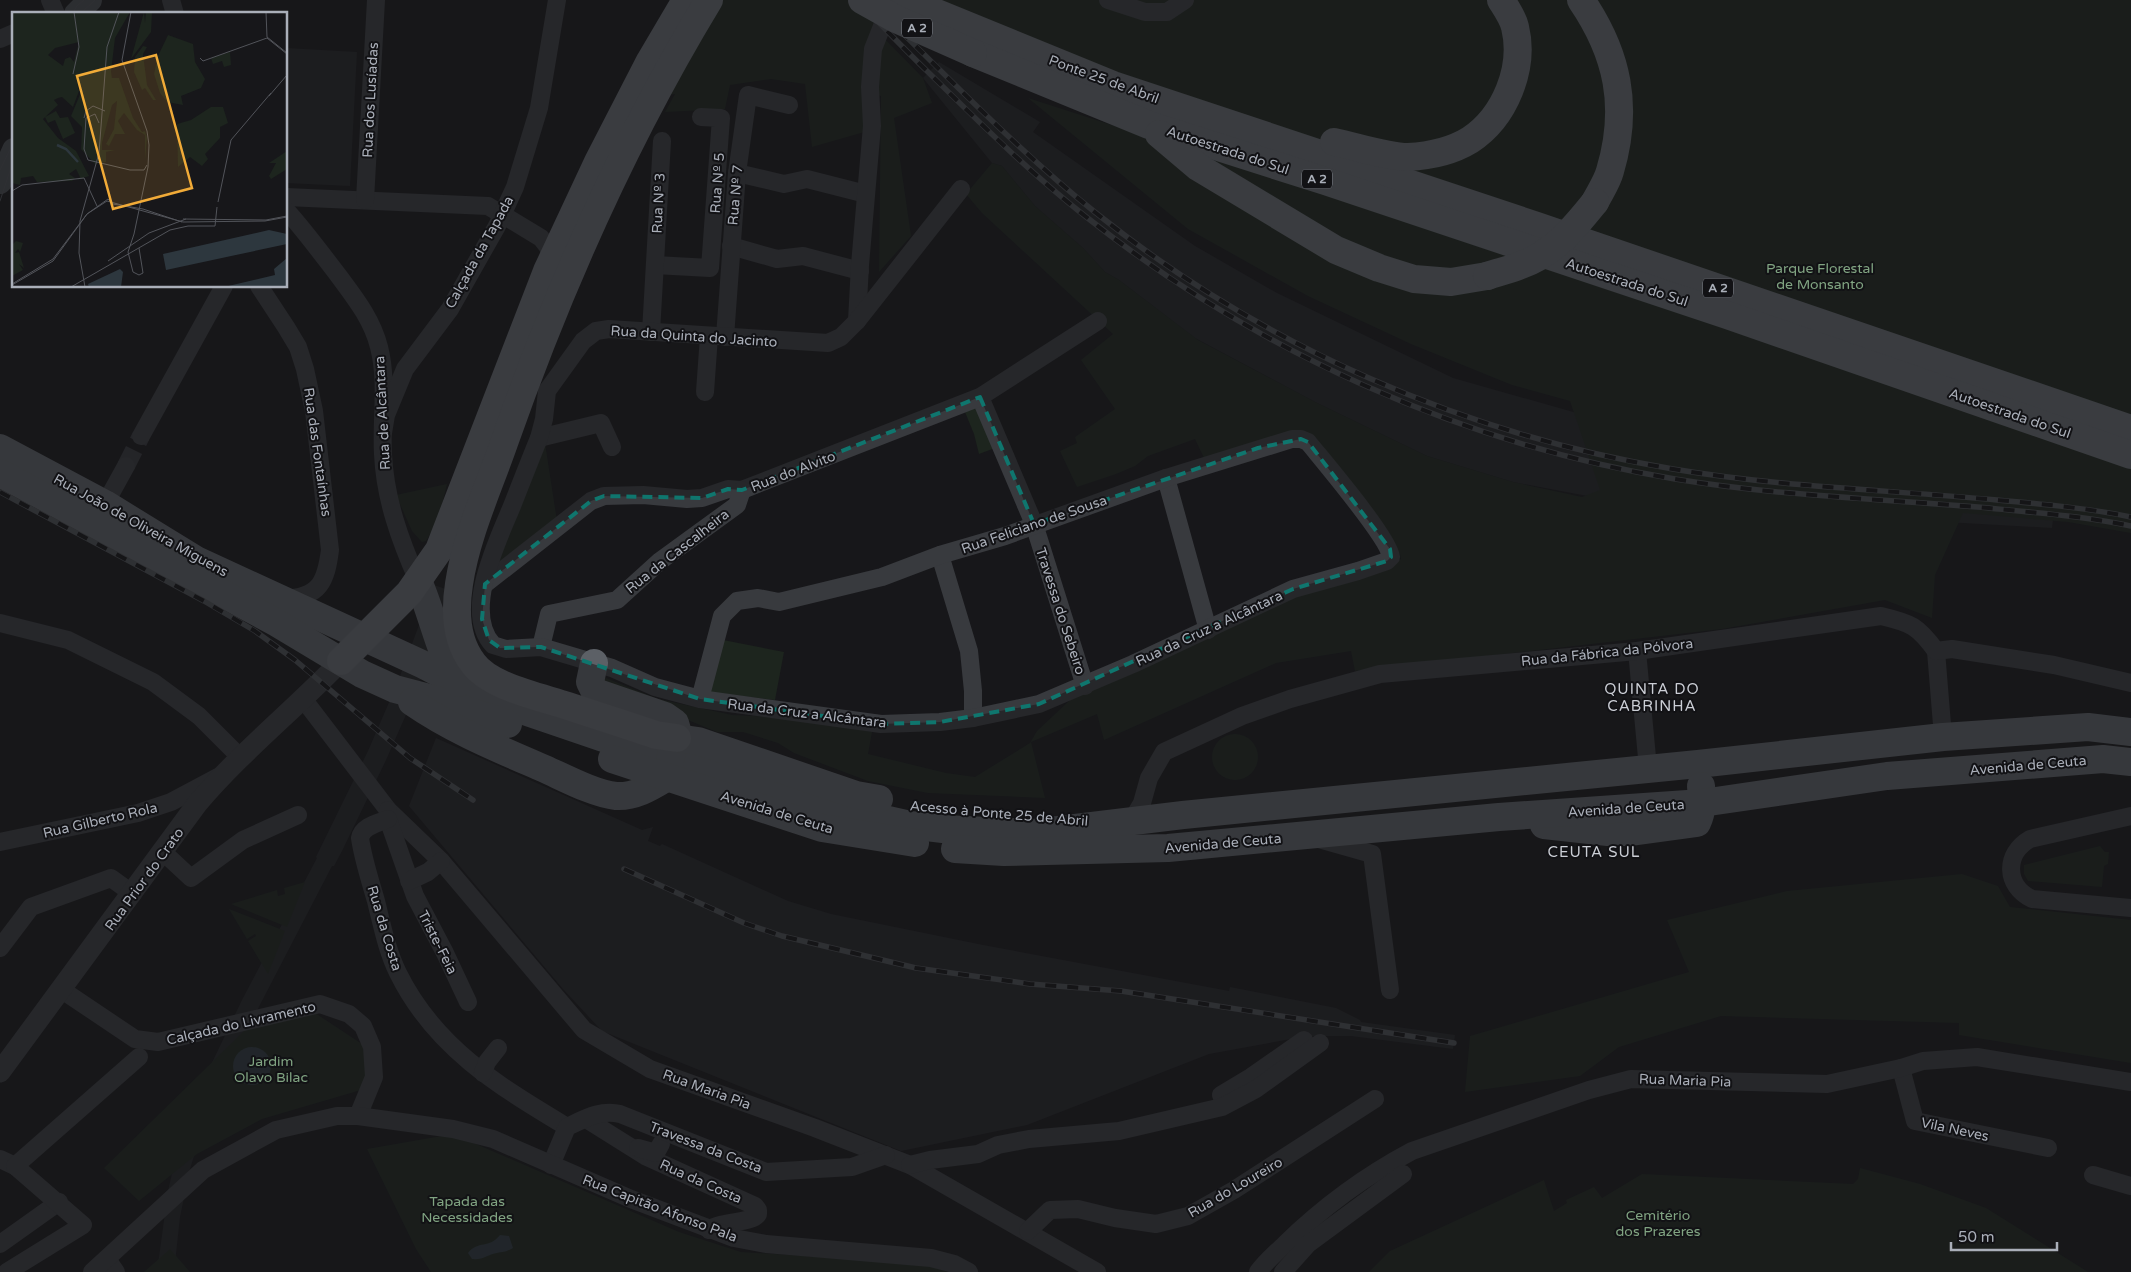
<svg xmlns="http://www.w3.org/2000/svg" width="2131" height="1272" viewBox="0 0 2131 1272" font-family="'Varela Round',sans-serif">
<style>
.built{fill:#232427}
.green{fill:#1d251e}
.water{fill:#2d373e}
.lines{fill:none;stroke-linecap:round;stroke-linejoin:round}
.minor-tunnel{stroke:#34353a;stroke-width:18;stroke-dasharray:18 9;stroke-linecap:butt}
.minor{stroke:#383a3e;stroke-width:18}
.tertiary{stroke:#383a3e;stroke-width:21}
.secondary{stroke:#46494e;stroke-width:24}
.trunk{stroke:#5c6066;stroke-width:28}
.motorway{stroke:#64686f;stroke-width:28}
.tram{stroke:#4b4e53;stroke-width:1}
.rail-casing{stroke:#4b4e53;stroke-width:5.5}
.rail{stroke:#121215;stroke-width:4;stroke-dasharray:11;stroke-linecap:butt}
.motorway-bridge{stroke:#64686f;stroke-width:28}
.marked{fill:none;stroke:#0f766e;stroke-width:4;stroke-dasharray:10 6;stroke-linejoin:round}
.labels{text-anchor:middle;stroke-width:4;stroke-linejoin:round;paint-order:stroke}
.shield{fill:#121215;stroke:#7c8088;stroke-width:1}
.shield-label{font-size:12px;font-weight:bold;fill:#aaafb9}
.street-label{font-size:14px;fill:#aaafb9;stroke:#121215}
.park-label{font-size:14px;fill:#81a482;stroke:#121215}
.neighbourhood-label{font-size:15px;letter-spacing:1px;fill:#cbced5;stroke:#121215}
.inset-river{fill:none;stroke:#2d373e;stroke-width:2.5}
.inset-road{fill:none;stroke:#52545a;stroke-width:1}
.view{fill:#f1ab38;fill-opacity:0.15;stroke:#f1ab38;stroke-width:2.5}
.inset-edge{fill:none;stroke:#aaafb9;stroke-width:2.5}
</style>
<rect width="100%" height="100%" fill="#17171a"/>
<!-- built -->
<g class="built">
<polygon points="286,48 357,52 350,186 286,183"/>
<polygon points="939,62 1040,122 1033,132 1195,246 1277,293 1453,378 1633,429 2053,519 2052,528 1630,504 1513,482 1427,456 1317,403 1195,338 1119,280 1105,272 1083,248 1035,206 1002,166 992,163 923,78"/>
<polygon points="434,585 454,592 416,692 386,760 342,851 334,866 332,866 236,1051 197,1146 190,1169 180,1217 174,1272 157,1272 168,1191 174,1165 198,1092 242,1000 317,858 316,857 368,751 397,684"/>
<polygon points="436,738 642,830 653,827 648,841 660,846 662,844 788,901 831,914 983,945 1229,991 1230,987 1336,1008 1360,1020 1361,1022 1455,1035 1453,1049 1351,1036 1307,1036 1209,1054 1027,1125 901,1151 602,1031 563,989 409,806"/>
</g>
<!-- green -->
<g class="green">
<polygon points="698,0 2131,0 2131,533 2068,522 1963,513 1935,575 1932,618 1885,600 1722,629 1355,671 1351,651 1276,663 1104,740 1097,714 1031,742 1045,798 928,793 868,781 794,753 778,743 743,732 717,732 603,685 603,679 606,678 658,699 732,715 797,718 872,732 868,754 946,773 975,777 1030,743 1037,731 1085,686 1288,593 1366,577 1401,559 1400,554 1306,431 1205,460 1195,439 1148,456 1135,466 1116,474 1077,487 1060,451 1077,443 1075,437 1115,409 1081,360 1113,334 982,213 966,194 992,163 1002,166 1035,206 1083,248 1105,272 1119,280 1198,340 1317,403 1427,456 1513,482 1582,497 1600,490 1570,401 1512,385 1411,344 1308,296 1188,229 1028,98 1121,128 1112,122 965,65 881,21 878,32 923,78 932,103 894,118 911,236 879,272 881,96 873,94 875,129 812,147 805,84 771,79 730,85 725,109 665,112 675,94 641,99"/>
<polygon points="975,406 995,448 979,454 974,434 965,412"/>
<polygon points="545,443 557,521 491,574"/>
<polygon points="447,484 438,521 426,541 422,542 412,531 396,495"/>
<polygon points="718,639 784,652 775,700 710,692"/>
<circle cx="1235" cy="757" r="23"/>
<polygon points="2100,846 2105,852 2109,852 2108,864 2104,866 2102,887 2028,881 2024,874 2024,865"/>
<polygon points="1962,874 1998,886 2010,907 2131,920 2131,1063 1959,1035 1959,1023 1721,1016 1619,1047 1580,1076 1465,1092 1470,1036 1689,972 1667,920 1787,891"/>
<polygon points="305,882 287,927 231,904 277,890 278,896 285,894 284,888"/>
<polygon points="229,909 285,931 268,974 248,941 256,936 255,934 247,939"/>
<polygon points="315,1013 362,1044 370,1078 361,1090 262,1119 197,1154 139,1201 104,1168 248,1027"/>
<polygon points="453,1134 679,1232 741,1252 930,1264 947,1272 431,1272 416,1249 367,1149"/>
<polygon points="1860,1168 1920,1184 1986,1208 2088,1272 1369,1272 1390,1251 1544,1180 1554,1211 1567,1203 1566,1200 1594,1187 1602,1198 1642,1174 1853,1184 1858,1179"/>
<polygon points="170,1249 190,1272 144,1272"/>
</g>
<!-- water -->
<g class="water">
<circle cx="252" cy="1066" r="19"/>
<path d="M500 1235 509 1236 513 1248C506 1252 504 1252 497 1253 486 1255 484 1260 472 1259L468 1253C478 1240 489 1249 500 1235Z"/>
</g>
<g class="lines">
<!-- minor-tunnel -->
<polyline class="minor-tunnel" points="126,466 141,436"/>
<!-- minor -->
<g class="minor">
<polyline points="50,0 56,14"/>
<polyline points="171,0 175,14"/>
<polyline points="1108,0 1145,12 1167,12 1185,0"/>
<polyline points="0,39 14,33"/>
<polyline points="737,173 784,184 807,179 866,194"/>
<polyline points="286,197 488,206 541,238 548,247 550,254 548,266"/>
<polyline points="365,200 376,0"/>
<path d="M286 210C305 231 321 253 338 275 355 298 372 319 379 347 388 382 381 419 383 454 385 499 400 540 418 581"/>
<polyline points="731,246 777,259 803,256 860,271"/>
<polyline points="655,265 710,268 721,118 701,117"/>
<path d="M259 286 286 327 298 347 305 369 314 411 330 550C326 581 320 597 285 599"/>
<polyline points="857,321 860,265 872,126 870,87 873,49 890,6"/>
<polyline points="651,332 662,141"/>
<polyline points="725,337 737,173 748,95 789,105"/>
<polyline points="705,392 709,336"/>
<polyline points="980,397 1034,524 1085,686"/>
<polyline points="383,433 386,415 405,369 450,309 497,226 515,187 539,108 557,0"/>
<polyline points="141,436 224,286"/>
<polyline points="539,438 601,423 612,447"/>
<polyline points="1166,478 1208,630"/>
<polyline points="105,504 126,466"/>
<polyline points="940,555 969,651 973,691 973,718"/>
<polyline points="485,584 591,501 604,496 643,495 687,499 702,498 728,489 742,490 980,397 1098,321"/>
<polyline points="0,623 68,640 153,682 199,716 240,757"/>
<polyline points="541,647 549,614 617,600 660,561 737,505 742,490"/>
<polyline points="1637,651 1648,768"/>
<polyline points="1936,651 1943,737"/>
<path d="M700 699 722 616 737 601 758 598 779 602 882 577 940 555 1005 536 1166 478 1292 439H1301L1308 442C1324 462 1389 538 1391 557L1387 561 1358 571 1293 589 1133 664 1039 704 973 718 940 722 881 724 700 699 655 687 612 668 541 647 506 649 493 645C462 612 498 540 512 506 521 483 530 460 539 438L544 419 547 391 583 341 596 331 609 329 828 343 841 337 857 321 961 189"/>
<polyline points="304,700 388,810 441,861 584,1030 650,1069 815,1128 910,1165 1097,1272"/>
<polyline points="388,810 388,819 415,896 445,953 468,1002"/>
<path d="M2131 816 2030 839C2004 854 2005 886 2032 899L2131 908"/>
<path d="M388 819C378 823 362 826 360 838 363 859 370 880 376 901 382 925 387 951 398 973 435 1048 499 1086 567 1127"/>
<path d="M1124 822 1135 815 1142 803 1149 778 1164 752 1242 716 1290 699 1380 674 1637 651 1881 616C1911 623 1918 626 1936 651L1952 649 2054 665 2131 683"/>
<polyline points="1319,839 1372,854 1390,990"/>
<polyline points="0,842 138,813 171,802 218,777"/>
<polyline points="163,852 191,878 243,840 298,815"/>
<polyline points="409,881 428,872 441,861"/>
<polyline points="0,948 31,907 111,878 133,894"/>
<polyline points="62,990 135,1039 158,1042 320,1004 349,1014 363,1026 372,1047 374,1077 358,1116"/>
<polyline points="1901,1068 1915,1121 2048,1148"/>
<polyline points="483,1073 487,1062 498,1048"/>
<polyline points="1221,1095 1251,1077 1304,1040"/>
<path d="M586 1119 645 1156 755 1206 758 1210V1214C751 1224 723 1220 709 1230"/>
<polyline points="638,1148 656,1153 661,1144"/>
<polyline points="0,1159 15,1166"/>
<path d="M551 1165 567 1127C584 1119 601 1109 620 1114L766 1172 852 1167 886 1155"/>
<polyline points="910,1165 930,1160 978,1154 998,1145 1029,1139 1119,1131 1222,1107 1256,1089 1320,1043"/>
<polyline points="2093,1175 2131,1186"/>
<polyline points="1028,1231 1050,1210 1078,1209 1115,1218 1156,1224 1188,1216 1234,1190 1375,1099"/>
<polyline points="0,1244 59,1202"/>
<polyline points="107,1259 116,1272"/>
<polyline points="7,1272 83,1225 15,1166 139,1057"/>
<polyline points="92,1272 203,1170 276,1130 337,1116 358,1116 453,1129 493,1139 631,1199 734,1238 766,1244 931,1258 954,1264 969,1272"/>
<path d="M1258 1272C1265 1262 1276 1253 1285 1244 1323 1207 1365 1176 1412 1151L1589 1090 1631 1079 1827 1084 1901 1068 1923 1061 1977 1057 2131 1082"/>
<polyline points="1283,1272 1308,1244 1403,1174"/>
</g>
<!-- tertiary -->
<path class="tertiary" d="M0 1072 197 804C241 752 294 710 341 661"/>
<!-- secondary -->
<g class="secondary">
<polyline points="76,14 90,0"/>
<polyline points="0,182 14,150"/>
</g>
<!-- trunk -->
<g class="trunk">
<polyline points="0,448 105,504 196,560 424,665 489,699 624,745 690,764 817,804 910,825 943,829 1034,833 1183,815 1698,764 1943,737 2088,727 2131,732"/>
<polyline points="0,473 277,623 362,674 395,689 437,700 508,724"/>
<path d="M418 581C433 615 439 652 458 683"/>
<path d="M412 702C454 731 499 749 545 769 565 778 595 794 616 796 635 797 651 787 666 778L677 730 675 723 665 716 595 692 590 682 594 663"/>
<polyline points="677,738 698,741 856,795 879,799"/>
<polyline points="612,759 822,828 915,843"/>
<path d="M1544 825 1608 832H1631L1697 823C1703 810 1702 800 1701 786"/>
<polyline points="955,849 1004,852 1168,848 1499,817 1702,803 1887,776 2103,759 2131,762"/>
</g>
<!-- motorway -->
<g class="motorway">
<polyline points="905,0 1113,85 1537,226 2131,429"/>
<path d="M1581 0C1618 54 1629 107 1610 171 1607 182 1600 192 1595 202"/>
<polyline points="973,53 1149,125 1325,181 1727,315 2131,455"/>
<polyline points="1159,134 1198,167 1336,250 1379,268 1414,279 1451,282 1487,276"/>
<path d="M1334 142C1355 146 1386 157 1408 157 1429 156 1452 151 1470 140 1505 117 1525 68 1515 27 1513 18 1506 8 1501 0"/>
<polyline points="341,661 409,593 439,550 547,271 598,162 650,61 686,0"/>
<path d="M677 738 656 735C627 725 598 716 568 706 541 697 490 687 473 663 456 641 455 610 459 584 466 536 488 489 504 443 558 289 624 140 709 0"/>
</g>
<!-- tram -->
<g class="tram">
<polyline points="72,14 77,6 84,0"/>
<polyline points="80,14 95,0"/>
<polyline points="0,170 14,141"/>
<polyline points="0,201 14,158"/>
</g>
<!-- rail casing -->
<g class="rail-casing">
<g id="rail">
<path d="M856 0C880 23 903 48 927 71 978 121 1029 172 1085 216 1255 351 1461 444 1675 479 1779 496 1884 499 1989 508 2036 513 2084 516 2131 526"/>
<path d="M869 0C943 72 1015 148 1096 213 1261 345 1465 435 1673 469 1780 487 1889 490 1997 500 2042 504 2087 508 2131 517"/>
<polyline points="0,492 204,601 255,631 295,660 410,758 473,800"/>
<polyline points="624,869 744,923 782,936 916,968 1030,984 1121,991 1454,1043"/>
</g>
</g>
<!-- rail -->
<use href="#rail" class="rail"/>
<!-- motorway-bridge -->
<g class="motorway-bridge">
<polyline points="862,0 896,19 973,53"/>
<path d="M1487 276C1498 272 1510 270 1521 265 1553 254 1575 227 1595 202"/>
</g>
</g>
<!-- marked area -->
<path d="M0 0H2131V1272H0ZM980 397 1034 524 1258 448 1301 439 1308 442 1390 549 1391 557 1387 561 1293 589 1039 704 940 722 881 724 700 699 541 647 500 648 489 640 482 619 485 584 591 501 604 496 702 498 728 489 742 490Z" fill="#17171a" fill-opacity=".55" fill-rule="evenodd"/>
<path class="marked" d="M980 397 1034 524 1258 448 1301 439 1308 442 1390 549 1391 557 1387 561 1293 589 1039 704 940 722 881 724 700 699 541 647 500 648 489 640 482 619 485 584 591 501 604 496 702 498 728 489 742 490Z"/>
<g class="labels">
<!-- shield labels -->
<g class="shield">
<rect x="902" y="18.5" width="30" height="19" rx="4"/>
<rect x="1302" y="169.5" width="30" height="19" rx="4"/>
<rect x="1703" y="278.5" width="30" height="19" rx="4"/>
</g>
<g class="shield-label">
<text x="917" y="32">A 2</text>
<text x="1317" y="183">A 2</text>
<text x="1718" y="292">A 2</text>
</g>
<!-- street labels -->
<g class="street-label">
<text transform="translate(1104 79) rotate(20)" y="5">Ponte 25 de Abril</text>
<text transform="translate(370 100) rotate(-87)" y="5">Rua dos Lusíadas</text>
<text transform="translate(1228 150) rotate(18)" y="5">Autoestrada do Sul</text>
<text transform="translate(717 183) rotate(-86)" y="5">Rua Nº 5</text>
<text transform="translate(735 195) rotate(-85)" y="5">Rua Nº 7</text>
<text transform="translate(658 203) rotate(-87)" y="5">Rua Nº 3</text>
<text transform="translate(479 252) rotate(-61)" y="5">Calçada da Tapada</text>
<text transform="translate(1627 282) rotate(18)" y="5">Autoestrada do Sul</text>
<text transform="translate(694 336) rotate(4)" y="5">Rua da Quinta do Jacinto</text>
<text transform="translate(382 413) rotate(-93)" y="5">Rua de Alcântara</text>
<text transform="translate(2010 413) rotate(19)" y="5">Autoestrada do Sul</text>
<text transform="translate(318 452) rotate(82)" y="5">Rua das Fontaínhas</text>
<text transform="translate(793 471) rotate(-21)" y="5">Rua do Alvito</text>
<text transform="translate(1034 524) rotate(-19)" y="5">Rua Feliciano de Sousa</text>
<text transform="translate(141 525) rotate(29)" y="5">Rua João de Oliveira Miguens</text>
<text transform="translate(677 551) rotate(-38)" y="5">Rua da Cascalheira</text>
<text transform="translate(1061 611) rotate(72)" y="5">Travessa do Sebeiro</text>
<text transform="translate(1209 628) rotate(-25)" y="5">Rua da Cruz a Alcântara</text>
<text transform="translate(1607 652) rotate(-6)" y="5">Rua da Fábrica da Pólvora</text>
<text transform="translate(807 713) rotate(7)" y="5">Rua da Cruz a Alcântara</text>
<text transform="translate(2028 765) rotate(-5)" y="5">Avenida de Ceuta</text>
<text transform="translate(1626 808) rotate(-4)" y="5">Avenida de Ceuta</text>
<text transform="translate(777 812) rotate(17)" y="5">Avenida de Ceuta</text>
<text transform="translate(999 813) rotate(5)" y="5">Acesso à Ponte 25 de Abril</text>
<text transform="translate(100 820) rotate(-13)" y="5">Rua Gilberto Rola</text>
<text transform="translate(1223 843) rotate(-5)" y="5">Avenida de Ceuta</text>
<text transform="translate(144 879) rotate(-54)" y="5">Rua Prior do Crato</text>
<text transform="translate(385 928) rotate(73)" y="5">Rua da Costa</text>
<text transform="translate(438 942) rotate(63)" y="5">Triste-Feia</text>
<text transform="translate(241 1023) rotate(-13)" y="5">Calçada do Livramento</text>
<text transform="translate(1685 1080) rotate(2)" y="5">Rua Maria Pia</text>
<text transform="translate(707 1089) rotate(20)" y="5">Rua Maria Pia</text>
<text transform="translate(1955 1129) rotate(12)" y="5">Vila Neves</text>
<text transform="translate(706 1147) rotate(21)" y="5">Travessa da Costa</text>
<text transform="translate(701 1181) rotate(24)" y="5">Rua da Costa</text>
<text transform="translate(1235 1187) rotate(-30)" y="5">Rua do Loureiro</text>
<text transform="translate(660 1208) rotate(21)" y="5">Rua Capitão Afonso Pala</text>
</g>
<!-- park labels -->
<g class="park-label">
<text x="1820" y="273">Parque Florestal<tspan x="1820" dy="16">de Monsanto</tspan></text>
<text x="271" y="1066">Jardim<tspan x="271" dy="16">Olavo Bilac</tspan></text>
<text x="467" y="1206">Tapada das<tspan x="467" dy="16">Necessidades</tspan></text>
<text x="1658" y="1220">Cemitério<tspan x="1658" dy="16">dos Prazeres</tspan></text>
</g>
<!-- neighbourhood labels -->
<g class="neighbourhood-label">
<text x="1652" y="694">QUINTA DO<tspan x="1652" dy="17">CABRINHA</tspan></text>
<text x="1594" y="857">CEUTA SUL</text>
</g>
</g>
<!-- overview -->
<g transform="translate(12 12)">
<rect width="275" height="275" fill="#17171a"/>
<path d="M0 0H118L103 26 99 60 100 66H107L121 106 130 120 133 119 135 126 133 148V123L125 118 112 101 106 109 113 122H103L97 134 94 132 102 117 105 89 100 93 90 131V138H103L94 140V150L83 152 69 137V140L70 115 59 104 69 80 65 72 67 79 61 95 50 85 46 86 42 88 46 93 31 107 46 126 64 139 77 164 65 168 68 165 64 157 57 162 63 166 60 169 25 170 21 164 9 166 8 173 0 171ZM67 30 62 50 58 45 53 47 51 54 36 43 43 36ZM132 0 133 11 134 0H140L139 20 119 47ZM156 23 181 32 183 50 193 67 189 76 169 84 171 93 155 90 148 81 142 62 146 44ZM131 34 135 35 131 42 135 73 144 88H141L133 76 130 78 122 60 123 45ZM218 40 219 53 212 55 210 49 201 52 199 46ZM199 95H211L216 111 208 115V126L193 142 196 147 190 154 178 145 166 155 165 112 179 108ZM44 99 48 106 56 105 63 121 51 127 43 108 36 111 33 105ZM275 139V157L259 167 257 164 264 151H257ZM4 229 11 231 8 240 6 237 3 241 7 240 12 256 7 252 11 258 0 264V233Z" fill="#1d251e" fill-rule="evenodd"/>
<path d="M257 218 275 222V232L154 258 151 242ZM275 246V275H212L263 263 262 257ZM108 257 111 260 109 275H77L76 272Z" fill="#2d373e"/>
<path class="inset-river" d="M45 133 54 137 66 150"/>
<path class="inset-road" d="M119 0 110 48 135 119 137 133 136 155 122 222M254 0 255 25 275 41M188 46 191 49 255 26 275 42M61 62 67 35 62 0M257 84 275 63M72 106 74 99 81 94 93 99M87 111 83 102 74 106 72 137 76 148 118 158H132L135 153M0 179 10 173 72 166 85 194M206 190 219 128 259 81M171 207 254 208 275 204M122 222 116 240 121 260 127 263 131 261 127 236M96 249 137 221 174 207M0 272 41 247 75 202 95 189 171 210 253 209 275 205M0 273 41 249 75 202 96 187 101 192 131 197 170 210M59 275 158 218 176 214H203L205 195M73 275 67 241 68 209 87 141 95 35 107 0"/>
<path class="view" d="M144 43 180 176 101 197 65 64Z"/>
<rect width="275" height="275" class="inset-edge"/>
</g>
<!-- scale -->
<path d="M1951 1242v8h106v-8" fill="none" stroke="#aaafb9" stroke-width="2.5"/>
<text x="1958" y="1242" font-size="15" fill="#aaafb9" stroke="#121215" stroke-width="4" paint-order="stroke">50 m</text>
</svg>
